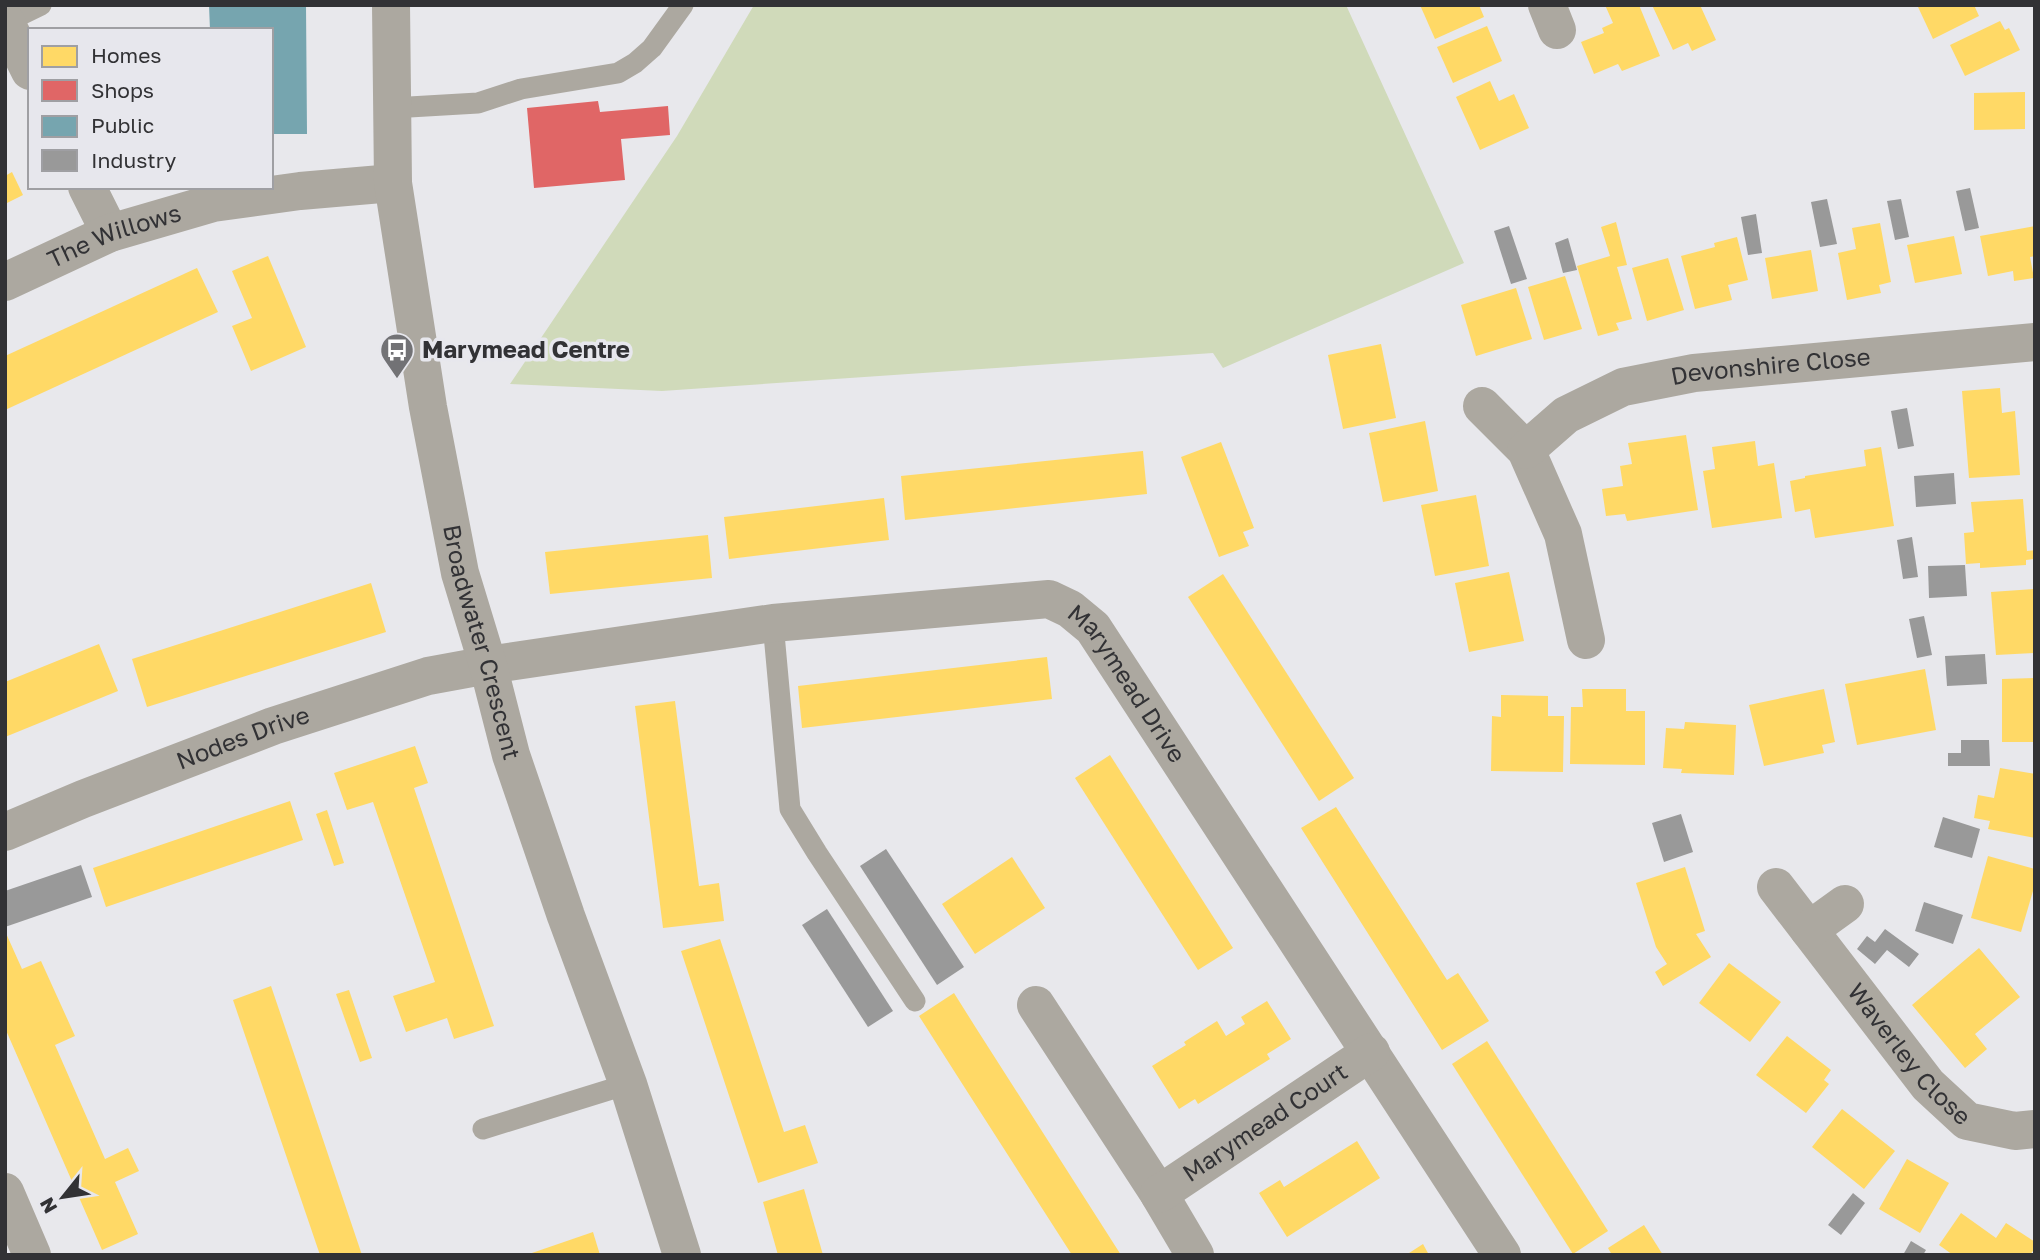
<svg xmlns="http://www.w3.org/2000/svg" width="2040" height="1260" viewBox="0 0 2040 1260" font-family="'Golos Text',sans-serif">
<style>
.green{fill:#d0daba}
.homes{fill:#ffd966}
.shops{fill:#e06666}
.public{fill:#76a5af}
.industry{fill:#999}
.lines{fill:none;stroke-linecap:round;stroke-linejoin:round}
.service{stroke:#aca8a0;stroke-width:21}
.minor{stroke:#aca8a0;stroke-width:38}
.tertiary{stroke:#aca8a0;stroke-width:38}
.labels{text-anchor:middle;stroke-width:7;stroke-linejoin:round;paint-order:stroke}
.street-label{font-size:24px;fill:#323235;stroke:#e7e7ed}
.poi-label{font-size:24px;font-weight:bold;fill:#323235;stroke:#e7e7ed;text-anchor:start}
</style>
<rect width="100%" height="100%" fill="#e8e8ec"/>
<!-- green -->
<polygon class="green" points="754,5 1346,5 1464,263 1223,368 1213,353 662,391 510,384 677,136"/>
<!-- homes -->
<g class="homes">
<polygon points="1420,5 1479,5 1484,17 1435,39"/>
<polygon points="1605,5 1639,5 1660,56 1622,71 1618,64 1594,74 1581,42 1604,33 1602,28 1613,23"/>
<polygon points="1652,5 1700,5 1716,40 1692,51 1688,43 1673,50"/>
<polygon points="1923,5 1974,5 1979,16 1933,39 1918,7"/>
<polygon points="2000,21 2005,30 2009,28 2020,50 1965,76 1950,45"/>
<polygon points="1487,26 1502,61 1453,83 1437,47"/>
<polygon points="1490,81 1499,101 1514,94 1529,128 1480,150 1456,97"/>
<polygon points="2025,92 2025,129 1974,130 1974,93"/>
<polygon points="12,172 23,195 5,204 5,176"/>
<polygon points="1616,222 1627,265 1617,267 1632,319 1616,323 1619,330 1598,336 1577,266 1610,256 1601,227"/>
<polygon points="1880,223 1891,282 1879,285 1881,293 1847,300 1838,253 1856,249 1852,228"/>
<polygon points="2035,226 2035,256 2030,257 2034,278 2014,281 2013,271 1988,276 1980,236"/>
<polygon points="1954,236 1962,274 1915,283 1907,245"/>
<polygon points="1737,237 1748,280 1728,285 1732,300 1695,309 1681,256 1715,247 1714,243"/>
<polygon points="1811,250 1818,291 1772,299 1765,258"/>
<polygon points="268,256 306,347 251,371 232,326 252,318 232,271"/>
<polygon points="1668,258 1684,310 1647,321 1632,268"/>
<polygon points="197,268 218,312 5,410 5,356"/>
<polygon points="1565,276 1582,329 1544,340 1528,287"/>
<polygon points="1516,288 1532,339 1476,356 1461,305"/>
<polygon points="1381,344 1396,418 1343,429 1328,355"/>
<polygon points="2000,388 2002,413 2015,411 2020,475 1969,478 1962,391"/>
<polygon points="1425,421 1438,491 1383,502 1369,433"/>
<polygon points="1686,435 1698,510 1627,521 1625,514 1606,516 1602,489 1623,486 1620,466 1632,464 1628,443"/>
<polygon points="1755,441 1758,466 1774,463 1782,518 1712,528 1703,471 1715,469 1712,447"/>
<polygon points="1221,442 1254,528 1243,532 1249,546 1219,557 1181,457"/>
<polygon points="1881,447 1894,526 1815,538 1810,509 1795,512 1790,481 1805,478 1805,476 1866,466 1864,450"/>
<polygon points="1143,451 1147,494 905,520 901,476"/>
<polygon points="1476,495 1489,566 1435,576 1421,505"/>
<polygon points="884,498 889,540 729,559 724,517"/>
<polygon points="2023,499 2027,551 2035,550 2035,559 2026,560 2026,565 1980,568 1980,563 1966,564 1964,533 1974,532 1971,502"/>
<polygon points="708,535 712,578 550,594 545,552"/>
<polygon points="1509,572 1524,641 1469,652 1455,583"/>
<polygon points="1223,574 1354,778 1319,801 1188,597"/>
<polygon points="371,583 386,632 147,707 132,659"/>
<polygon points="2035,589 2035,653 1996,655 1991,592"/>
<polygon points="99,644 118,691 5,737 5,682"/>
<polygon points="1047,657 1052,699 802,728 798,686"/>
<polygon points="1925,669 1936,730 1857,745 1845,684"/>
<polygon points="2035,678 2035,742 2002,742 2002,679"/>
<polygon points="1582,689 1626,689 1626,711 1645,711 1645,765 1570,764 1571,707 1583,707"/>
<polygon points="1824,689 1835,742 1822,745 1824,753 1764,766 1749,705"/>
<polygon points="1501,695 1548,696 1548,716 1564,716 1563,772 1491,771 1492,716 1501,717"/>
<polygon points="675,701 699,886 719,883 724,921 663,928 635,706"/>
<polygon points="1685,722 1736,725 1734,775 1681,773 1682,769 1663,768 1666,728 1684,729"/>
<polygon points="415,746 428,783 414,788 494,1026 454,1039 447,1018 406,1032 393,996 435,982 373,802 347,810 334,773"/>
<polygon points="1110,755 1233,948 1198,970 1075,778"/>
<polygon points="2000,768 2035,774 2035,838 1988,829 1990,821 1974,818 1978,795 1994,798"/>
<polygon points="290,801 303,840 106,907 93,868"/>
<polygon points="1336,807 1447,980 1458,973 1489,1021 1442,1050 1301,828"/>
<polygon points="327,810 344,863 334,866 316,814"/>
<polygon points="1988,856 2035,869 2035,884 2021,932 1971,918"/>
<polygon points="1012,857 1045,908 975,954 942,904"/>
<polygon points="1685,867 1705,931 1696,934 1711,957 1663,986 1655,972 1667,964 1656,947 1636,883"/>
<polygon points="5,931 22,969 41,961 75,1036 55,1045 105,1159 128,1148 139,1171 115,1182 138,1234 102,1250 5,1028"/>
<polygon points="720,939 784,1132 805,1125 818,1163 758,1183 681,951"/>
<polygon points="1979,948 2020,997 1975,1034 1987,1049 1965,1068 1912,1005"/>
<polygon points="1729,963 1781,1002 1750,1042 1699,1003"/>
<polygon points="271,986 310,1101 362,1255 320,1255 233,1000"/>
<polygon points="349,990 372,1058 360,1062 336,994"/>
<polygon points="954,993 976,1028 1121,1255 1072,1255 963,1085 919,1016"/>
<polygon points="1267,1001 1291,1039 1267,1054 1270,1059 1198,1104 1195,1099 1179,1109 1152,1066 1186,1045 1184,1042 1217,1021 1226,1036 1245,1024 1241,1017"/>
<polygon points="1787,1036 1831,1070 1824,1080 1829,1084 1806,1113 1756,1075"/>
<polygon points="1487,1041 1608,1231 1573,1254 1452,1064"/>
<polygon points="1842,1109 1895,1151 1864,1189 1812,1147"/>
<polygon points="1357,1141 1380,1178 1287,1237 1259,1193 1280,1180 1284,1187"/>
<polygon points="1907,1159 1949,1183 1920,1233 1879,1209"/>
<polygon points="804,1189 823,1255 778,1255 763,1202"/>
<polygon points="1961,1213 1996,1238 2006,1223 2035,1242 2035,1248 2030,1255 1953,1255 1939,1245"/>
<polygon points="1644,1225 1663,1255 1612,1255 1608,1248"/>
<polygon points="593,1232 600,1255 529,1255 529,1254"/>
<polygon points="1423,1244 1429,1255 1406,1255"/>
</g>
<!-- shops -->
<polygon class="shops" points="598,101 600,112 668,106 670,135 621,139 625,180 534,188 527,108"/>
<!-- public -->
<polygon class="public" points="209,5 306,5 307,134 271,134 271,30 210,30"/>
<!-- industry -->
<g class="industry">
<polygon points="1970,188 1979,228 1965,231 1956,191"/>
<polygon points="1827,199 1837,244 1820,247 1811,202"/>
<polygon points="1901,199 1909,237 1895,240 1887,201"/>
<polygon points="1756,214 1762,253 1748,255 1741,217"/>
<polygon points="1509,226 1527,279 1511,284 1494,231"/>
<polygon points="1568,238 1577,270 1563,273 1555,243"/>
<polygon points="1907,408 1914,446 1898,449 1891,411"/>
<polygon points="1954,473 1956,504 1916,507 1914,476"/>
<polygon points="1912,537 1918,577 1903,579 1897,540"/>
<polygon points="1965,565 1967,596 1929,598 1928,566"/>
<polygon points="1924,616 1932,655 1917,658 1909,619"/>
<polygon points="1985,654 1987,684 1947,686 1945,656"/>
<polygon points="1961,740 1989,740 1990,766 1948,766 1948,753 1961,753"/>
<polygon points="1681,814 1693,852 1664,862 1652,823"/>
<polygon points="1943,817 1980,829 1972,858 1934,847"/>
<polygon points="886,849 964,967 937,985 860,866"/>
<polygon points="81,865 92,897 5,927 5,891"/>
<polygon points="1924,902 1963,915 1953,944 1915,931"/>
<polygon points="827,909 893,1011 868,1027 802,925"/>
<polygon points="1885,929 1919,954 1909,967 1887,950 1875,964 1857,949 1867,936 1875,942"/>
<polygon points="1853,1193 1865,1203 1841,1235 1828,1225"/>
<polygon points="1911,1241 1926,1250 1923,1255 1903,1255"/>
</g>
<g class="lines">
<!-- service -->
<g class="service">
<polyline points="6,22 41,5"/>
<polyline points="392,108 478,103 521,89 618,73 635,63 652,48 683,5"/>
<polyline points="773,623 790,809 817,853 915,1001"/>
<polyline points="483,1129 628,1084"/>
</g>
<!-- minor -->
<g class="minor">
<polyline points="1547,5 1557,30"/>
<polyline points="5,21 30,71"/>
<polyline points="87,187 110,233"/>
<path id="s1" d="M5 282 110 233 213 203 300 191 393 183"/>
<polyline points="1482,406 1526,450 1563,534 1586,640"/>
<path id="s2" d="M1526 450 1566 415 1623 387 1694 373 2035 342"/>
<path id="s3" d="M5 832 83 799 273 726 428 676 488 665 773 623 1049 599 1070 609 1093 628 1502 1255"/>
<path id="s4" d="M1776 887 1928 1085 1967 1121 2015 1131 2035 1129"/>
<polyline points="1809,930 1845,904"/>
<polyline points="1036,1005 1159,1194 1195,1255"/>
<polyline points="5,1192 32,1255"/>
<path id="s5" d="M1159 1194 1371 1052"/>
</g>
<!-- tertiary -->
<path class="tertiary" id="s6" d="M391 5 393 183 428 407 460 573 488 665 511 755 566 916 628 1084 682 1255"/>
</g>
<!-- icons -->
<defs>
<g id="bus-pin" transform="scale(1.75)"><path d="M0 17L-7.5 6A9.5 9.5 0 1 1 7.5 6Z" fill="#727275" stroke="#e7e7ed"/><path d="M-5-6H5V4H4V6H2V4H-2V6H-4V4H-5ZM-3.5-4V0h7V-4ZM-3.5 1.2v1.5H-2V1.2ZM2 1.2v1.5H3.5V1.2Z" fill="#fff"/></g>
</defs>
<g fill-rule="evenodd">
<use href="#bus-pin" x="397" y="350"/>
</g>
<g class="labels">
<!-- street labels -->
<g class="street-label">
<text dy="8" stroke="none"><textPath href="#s1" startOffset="119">The Willows</textPath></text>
<text dy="8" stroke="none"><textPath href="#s2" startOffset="266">Devonshire Close</textPath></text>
<text dy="8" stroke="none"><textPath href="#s6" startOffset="646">Broadwater Crescent</textPath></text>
<text dy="8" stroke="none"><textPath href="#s3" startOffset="1195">Marymead Drive</textPath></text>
<text dy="8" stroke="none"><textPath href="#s3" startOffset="256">Nodes Drive</textPath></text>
<text dy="8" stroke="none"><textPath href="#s4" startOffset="214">Waverley Close</textPath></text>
<text dy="8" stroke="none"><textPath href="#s5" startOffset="128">Marymead Court</textPath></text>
</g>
<!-- poi labels -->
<g class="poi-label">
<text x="422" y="358">Marymead Centre</text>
</g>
</g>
<!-- border -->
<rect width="2040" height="1260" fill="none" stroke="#323235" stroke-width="14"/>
<!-- legend -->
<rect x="28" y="28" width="245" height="161" fill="#e7e7ed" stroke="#9f9fa3" stroke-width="2"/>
<rect x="42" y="46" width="35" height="21" fill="#ffd966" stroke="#9f9fa3" stroke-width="2"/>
<text x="91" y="63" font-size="21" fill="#323235">Homes</text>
<rect x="42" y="80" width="35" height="21" fill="#e06666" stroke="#9f9fa3" stroke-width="2"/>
<text x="91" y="98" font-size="21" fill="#323235">Shops</text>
<rect x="42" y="116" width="35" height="21" fill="#76a5af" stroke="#9f9fa3" stroke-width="2"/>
<text x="91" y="133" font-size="21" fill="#323235">Public</text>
<rect x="42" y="150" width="35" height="21" fill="#999999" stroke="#9f9fa3" stroke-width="2"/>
<text x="91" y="168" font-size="21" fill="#323235">Industry</text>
<!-- north arrow -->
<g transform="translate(63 1197) rotate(240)" stroke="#e7e7ed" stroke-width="5" paint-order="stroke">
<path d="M0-5L12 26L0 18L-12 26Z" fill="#323235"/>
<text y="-10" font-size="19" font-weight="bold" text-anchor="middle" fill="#323235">N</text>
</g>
</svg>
